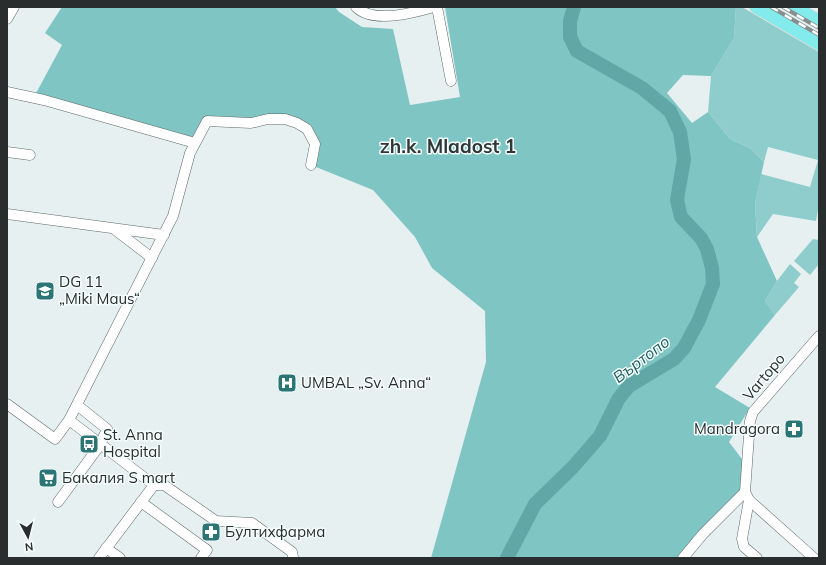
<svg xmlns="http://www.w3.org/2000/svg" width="826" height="565" viewBox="0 0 826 565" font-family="Mulish,sans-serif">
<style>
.green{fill:#8fcdcc}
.forest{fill:#7fc5c4}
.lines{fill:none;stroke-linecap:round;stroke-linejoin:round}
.river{stroke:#61a7a7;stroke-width:14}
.minor-casing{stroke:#5f6868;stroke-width:11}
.major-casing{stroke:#cccdcd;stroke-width:13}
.minor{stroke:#fff;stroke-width:10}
.major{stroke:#83ebeb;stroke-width:12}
.rail-casing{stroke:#878e8e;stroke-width:4}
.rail{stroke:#f4fefd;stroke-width:2.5;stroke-dasharray:8;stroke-linecap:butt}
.labels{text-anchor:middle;stroke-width:3;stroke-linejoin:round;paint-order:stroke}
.poi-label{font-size:15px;fill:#292d2d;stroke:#f4fefd;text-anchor:start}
.street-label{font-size:15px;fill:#292d2d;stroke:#f4fefd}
.water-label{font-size:16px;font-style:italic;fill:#1e5a5a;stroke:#f4fefd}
.district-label{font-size:19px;font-weight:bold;fill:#2f3737;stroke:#f4fefd}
</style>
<rect width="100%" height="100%" fill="#e6f0f0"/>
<!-- green -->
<g class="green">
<polygon points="736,7 742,7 819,52 819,210 818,210 816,221 773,214 757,237 755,203 761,174 810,187 818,160 768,147 764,162 750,148 730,139 708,112 711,76 734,38"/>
<polygon points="813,239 819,240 819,264 810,275 794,261"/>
<polygon points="790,264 801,274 794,283 799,287 775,315 765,301 777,281"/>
</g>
<!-- forest -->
<polygon class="forest" points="62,7 335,7 339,12 362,27 393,29 410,105 460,97 445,7 736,7 734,38 711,76 683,75 667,93 692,123 708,112 730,139 750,148 764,162 755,203 757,237 777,281 765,301 775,315 715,387 750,408 729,442 745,463 744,480 738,494 681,558 431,558 486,362 485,311 432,268 415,237 373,190 311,165 315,144 297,123 207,121 198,139 34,97 62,45 45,33"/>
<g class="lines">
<!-- river -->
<polyline class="river" points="507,558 535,504 573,467 600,436 619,398 629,386 674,359 684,348 699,320 713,284 712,268 707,249 701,238 681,217 677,200 684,159 680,132 670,111 642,88 577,51 570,37 570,21 574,7"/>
<!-- minor casing -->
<g class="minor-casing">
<g id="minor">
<path d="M356 7C373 24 413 13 434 7"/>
<polyline points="437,7 451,81"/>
<polyline points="7,19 14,7"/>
<polyline points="7,92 44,100 195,143"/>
<polyline points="7,152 30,155"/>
<polyline points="7,214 164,235"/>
<polyline points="114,229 152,258"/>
<polyline points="7,404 55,439 69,420 173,216 190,153 207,121 251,123 268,119 285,119 297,123 307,129 315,144 311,165"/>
<polyline points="69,420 154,485 164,485 216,521 252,523 292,552 293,557"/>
<polyline points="749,500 742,539 744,547 757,558"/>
<polyline points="58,502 100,445 107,429 77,405"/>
<polyline points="141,502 207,550 201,558"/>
<polyline points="106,548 120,558"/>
<polyline points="99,558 154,485"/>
<polyline points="683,558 703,534 745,492"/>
<polyline points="814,558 749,500 745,492 750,421 753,412 819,336"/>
</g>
</g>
<!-- major casing -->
<g class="major-casing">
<g id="major">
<polyline points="756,7 819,44"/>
<polyline points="795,7 819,21"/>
</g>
</g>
<!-- minor -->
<use href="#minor" class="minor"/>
<!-- major -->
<use href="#major" class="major"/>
<!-- rail casing -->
<g class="rail-casing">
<g id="rail">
<polyline points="771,7 819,35"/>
<polyline points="783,7 819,28"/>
</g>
</g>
<!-- rail -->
<use href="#rail" class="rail"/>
</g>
<!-- icons -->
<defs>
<g id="school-square" transform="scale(1)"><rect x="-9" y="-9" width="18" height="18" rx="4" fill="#2b7575" stroke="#f4fefd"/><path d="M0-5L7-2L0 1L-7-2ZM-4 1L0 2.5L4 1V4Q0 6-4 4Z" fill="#fff"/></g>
<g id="hospital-square" transform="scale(1)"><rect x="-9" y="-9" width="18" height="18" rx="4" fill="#2b7575" stroke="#f4fefd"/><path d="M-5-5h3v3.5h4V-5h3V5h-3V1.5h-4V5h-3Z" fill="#fff"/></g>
<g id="pharmacy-square" transform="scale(1)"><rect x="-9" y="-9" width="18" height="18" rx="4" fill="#2b7575" stroke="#f4fefd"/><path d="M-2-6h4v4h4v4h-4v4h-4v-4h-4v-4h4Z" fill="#fff"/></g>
<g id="bus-square" transform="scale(1)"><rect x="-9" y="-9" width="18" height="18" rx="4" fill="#2b7575" stroke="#f4fefd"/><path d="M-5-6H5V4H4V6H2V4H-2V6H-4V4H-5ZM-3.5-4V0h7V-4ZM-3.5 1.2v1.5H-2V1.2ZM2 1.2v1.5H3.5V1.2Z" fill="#fff"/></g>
<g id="supermarket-square" transform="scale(1)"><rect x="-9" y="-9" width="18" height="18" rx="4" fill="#2b7575" stroke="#f4fefd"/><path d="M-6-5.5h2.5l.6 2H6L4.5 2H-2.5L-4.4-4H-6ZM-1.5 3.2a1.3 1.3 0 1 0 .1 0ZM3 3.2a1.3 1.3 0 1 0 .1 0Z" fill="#fff"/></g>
</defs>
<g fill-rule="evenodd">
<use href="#school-square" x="45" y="291"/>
<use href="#hospital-square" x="287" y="383"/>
<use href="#pharmacy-square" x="794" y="429"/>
<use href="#bus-square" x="89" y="444"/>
<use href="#supermarket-square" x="48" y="478"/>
<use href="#pharmacy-square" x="211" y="532"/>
</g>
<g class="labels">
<!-- poi labels -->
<g class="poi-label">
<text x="59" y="287">DG 11<tspan x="59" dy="17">„Miki Maus“</tspan></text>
<text x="301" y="388">UMBAL „Sv. Anna“</text>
<text x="780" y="434" text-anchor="end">Mandragora</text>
<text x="103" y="440">St. Anna<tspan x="103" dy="17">Hospital</tspan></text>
<text x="62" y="483">Бакалия S mart</text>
<text x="225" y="537">Бултихфарма</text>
</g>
<!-- street labels -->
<g class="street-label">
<text transform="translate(764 377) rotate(-50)" y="5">Vartopo</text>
</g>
<!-- water labels -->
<g class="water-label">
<text transform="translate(641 359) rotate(-37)" y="6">Въртопо</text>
</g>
<!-- district labels -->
<g class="district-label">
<text x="448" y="153">zh.k. Mladost 1</text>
</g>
</g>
<!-- border -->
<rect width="826" height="565" fill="none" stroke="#292d2d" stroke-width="16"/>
<!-- north arrow -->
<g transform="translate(28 537) rotate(173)" stroke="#f4fefd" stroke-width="3" paint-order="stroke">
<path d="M0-3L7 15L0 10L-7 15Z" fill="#292d2d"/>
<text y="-6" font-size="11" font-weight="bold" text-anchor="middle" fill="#292d2d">N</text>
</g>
</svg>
